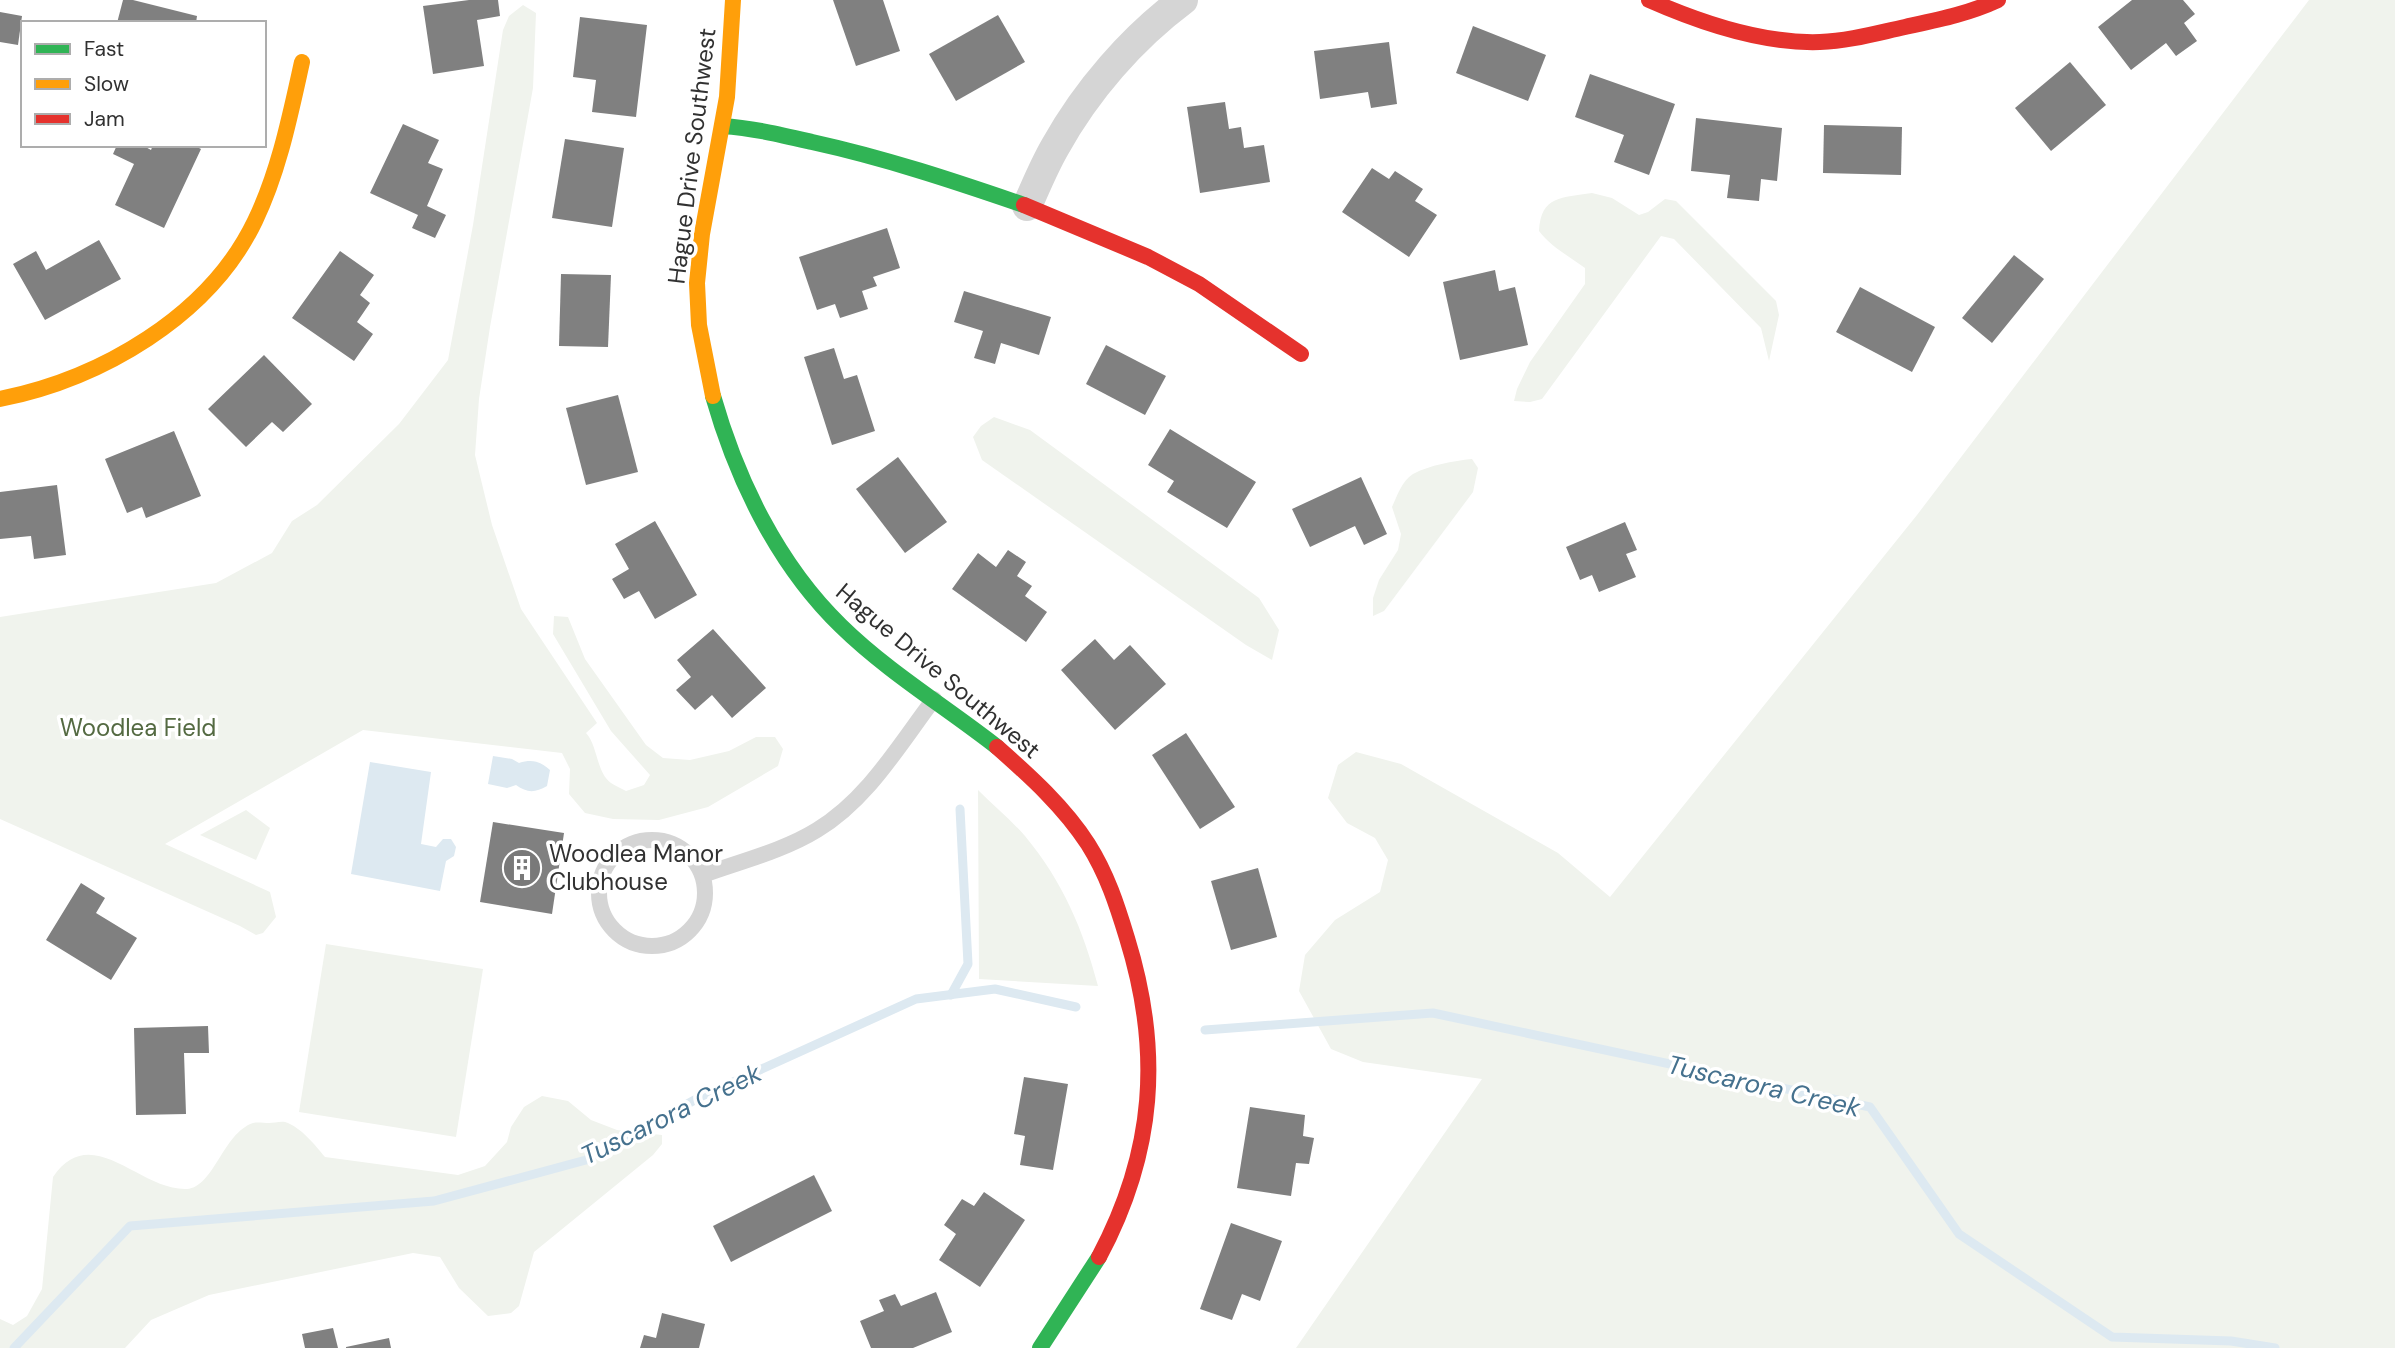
<svg xmlns="http://www.w3.org/2000/svg" width="2395" height="1348" viewBox="0 0 2395 1348" font-family="'DM Sans',sans-serif">
<style>
.green{fill:#f0f3ed}
.water{fill:#dde9f1}
.lines{fill:none;stroke-linecap:round;stroke-linejoin:round}
.stream{stroke:#dde9f1;stroke-width:9}
.building{fill:#808080}
.lane{stroke:#d5d5d5;stroke-width:16}
.street{stroke:#d5d5d5;stroke-width:30}
.fast{stroke:#30b455;stroke-width:16}
.slow{stroke:#ff9f0a;stroke-width:16}
.jam{stroke:#e5322d;stroke-width:16}
.labels{text-anchor:middle;stroke-width:7;stroke-linejoin:round;paint-order:stroke}
.street-label{font-size:24px;fill:#313131;stroke:#fff}
.park-label{font-size:24px;fill:#546a42;stroke:#fff}
.poi-label{font-size:24px;fill:#313131;stroke:#fff;text-anchor:start}
.water-label{font-size:26px;font-style:italic;fill:#45718e;stroke:#fff}
</style>
<rect width="100%" height="100%" fill="#fff"/>
<!-- green -->
<g class="green">
<polygon points="2309,0 2395,0 2395,1348 1296,1348 1482,1079 1363,1062 1331,1049 1299,991 1305,955 1335,920 1380,892 1388,860 1375,838 1347,823 1328,798 1338,765 1356,752 1401,764 1558,853 1610,897 1917,515"/>
<path d="M523 5 536 13 533 88 490 327 479 399 475 455 492 525 521 609 597 723 586 733C598 746 596 772 611 783 615 786 621 788 626 791L644 785 650 775 611 731 553 634 554 616 568 617 585 659 646 745 663 758 690 760 729 751 756 737H775L783 749 778 766 708 807 659 820 613 819 585 813 569 794 570 769 562 753 363 730 165 844 270 892 276 917 263 933 256 935 240 926 0 819V617L216 583 272 553 292 521 317 505 399 424 448 360 473 225 503 30 509 16Z"/>
<path d="M1592 193 1612 198 1639 215 1648 212 1665 199 1676 201 1776 301 1779 315 1769 361 1761 328 1674 239 1661 236 1542 399 1530 402 1514 401 1517 389 1530 362 1585 284V268C1569 256 1551 247 1539 231 1541 195 1562 198 1592 193Z"/>
<polygon points="994,417 1030,430 1259,598 1279,630 1272,660 1246,645 982,460 973,437 981,426"/>
<path d="M1472 459 1478 468 1473 492 1384 611 1373 616V598L1379 580 1398 550 1401 534 1392 507C1397 496 1402 481 1413 474 1430 465 1453 461 1472 459Z"/>
<path d="M978 790C993 805 1011 820 1025 836 1063 882 1083 929 1098 986L979 979Z"/>
<polygon points="246,810 270,828 256,860 200,835"/>
<polygon points="326,944 483,969 456,1137 299,1112"/>
<path d="M542 1096 568 1101 591 1120 617 1130 662 1135V1144L653 1155 534 1252 519 1306 511 1313 488 1316 459 1288 440 1257 413 1253 209 1295 151 1320 125 1348H0V1319L13 1325 27 1316 42 1289 53 1177C92 1120 139 1191 187 1189 214 1187 223 1133 253 1123 257 1122 264 1123 269 1123 273 1123 281 1121 285 1122 301 1127 315 1145 325 1157L458 1175 485 1166 507 1142 511 1127 524 1107Z"/>
</g>
<!-- water -->
<g class="water">
<path d="M493 756 512 759 519 763C532 759 540 761 550 770L547 786C535 793 527 793 516 785L507 788 488 784Z"/>
<polygon points="370,762 431,772 421,844 436,847 443,839 451,839 456,847 454,856 446,861 440,891 351,874"/>
</g>
<g class="lines">
<!-- stream -->
<g class="stream">
<polyline points="951,995 968,964 960,809"/>
<polyline points="1205,1030 1433,1013 1870,1107 1959,1234 2112,1337 2231,1341 2275,1348"/>
<polyline points="14,1348 130,1226 434,1201 586,1160 700,1097 916,999 995,989 1076,1007"/>
</g>
</g>
<!-- building -->
<g class="building">
<polygon points="123,0 133,0 197,16 196,23 117,23"/>
<polygon points="469,0 498,0 500,16 477,20 484,66 433,74 423,6"/>
<polygon points="833,0 883,0 900,51 856,66"/>
<polygon points="2132,0 2183,0 2195,14 2184,23 2197,41 2176,56 2166,43 2131,70 2098,27"/>
<polygon points="0,12 22,16 18,45 0,42"/>
<polygon points="998,15 1025,62 956,101 929,54"/>
<polygon points="580,17 647,25 636,117 592,112 596,80 573,77"/>
<polygon points="1473,26 1546,55 1528,101 1456,73"/>
<polygon points="1389,42 1397,104 1371,108 1368,92 1320,99 1314,51"/>
<polygon points="2070,62 2106,105 2051,151 2015,108"/>
<polygon points="1590,74 1675,104 1649,175 1614,162 1624,135 1575,117"/>
<polygon points="1225,102 1229,129 1241,127 1244,148 1264,145 1270,182 1200,193 1187,107"/>
<polygon points="1696,118 1782,128 1777,181 1761,179 1759,201 1727,198 1730,175 1691,171"/>
<polygon points="403,124 439,140 428,163 443,169 427,206 446,215 435,238 412,228 418,215 370,193"/>
<polygon points="1824,125 1902,127 1901,175 1823,173"/>
<polygon points="565,139 624,148 612,227 552,218"/>
<polygon points="117,145 142,145 151,150 153,145 193,145 201,149 164,228 115,205 134,164 113,154"/>
<polygon points="1372,168 1389,179 1395,171 1423,189 1415,201 1437,215 1409,257 1342,212"/>
<polygon points="887,228 900,268 873,277 877,286 862,291 868,309 840,318 835,304 817,310 799,257"/>
<polygon points="99,240 121,279 45,320 13,264 36,251 46,270"/>
<polygon points="340,251 374,275 360,295 370,303 357,322 373,334 354,361 292,318"/>
<polygon points="2014,255 2044,279 1992,343 1962,318"/>
<polygon points="1495,270 1499,291 1515,287 1528,345 1460,360 1443,282"/>
<polygon points="561,274 611,275 608,347 559,346"/>
<polygon points="1860,287 1935,327 1912,372 1836,332"/>
<polygon points="964,291 1051,317 1039,355 1001,343 995,364 974,358 983,331 954,322"/>
<polygon points="1106,345 1166,376 1145,415 1086,384"/>
<polygon points="834,348 844,379 857,375 875,431 832,445 804,357"/>
<polygon points="264,355 312,404 283,432 272,422 246,447 208,409"/>
<polygon points="618,395 638,472 586,485 566,408"/>
<polygon points="1170,429 1256,482 1227,528 1167,492 1174,481 1148,465"/>
<polygon points="174,431 201,496 146,518 142,507 127,513 105,459"/>
<polygon points="898,457 947,522 905,553 856,489"/>
<polygon points="1361,477 1387,534 1364,545 1355,526 1310,547 1292,509"/>
<polygon points="57,485 66,555 34,559 31,536 0,539 0,492"/>
<polygon points="655,521 697,595 655,619 639,591 624,599 612,579 629,569 615,544"/>
<polygon points="1625,522 1637,550 1626,554 1636,577 1599,592 1592,575 1580,580 1566,547"/>
<polygon points="1008,550 1026,562 1017,576 1032,586 1025,596 1047,612 1026,642 952,589 978,553 996,567"/>
<polygon points="713,629 766,688 732,718 712,695 695,710 676,690 691,677 677,660"/>
<polygon points="1095,639 1114,660 1130,645 1166,684 1115,730 1061,670"/>
<polygon points="1186,733 1235,807 1200,829 1152,755"/>
<polygon points="493,822 564,833 552,914 480,902"/>
<polygon points="1258,868 1277,937 1231,950 1211,881"/>
<polygon points="81,883 105,898 96,913 137,938 111,980 46,940"/>
<polygon points="208,1026 209,1053 184,1053 186,1114 136,1115 134,1028"/>
<polygon points="1024,1077 1068,1084 1053,1170 1020,1165 1025,1136 1014,1134"/>
<polygon points="1250,1107 1305,1115 1303,1136 1314,1138 1309,1164 1296,1163 1291,1196 1237,1188"/>
<polygon points="814,1175 832,1211 731,1262 713,1226"/>
<polygon points="984,1192 1025,1220 980,1287 939,1260 956,1234 944,1225 962,1199 974,1206"/>
<polygon points="1231,1223 1282,1241 1260,1301 1242,1294 1232,1320 1200,1309"/>
<polygon points="936,1292 952,1332 913,1348 871,1348 860,1321 884,1311 879,1300 895,1294 901,1306"/>
<polygon points="662,1313 705,1324 699,1348 640,1348 644,1335 656,1338"/>
<polygon points="333,1328 338,1348 305,1348 302,1334"/>
<polygon points="389,1338 391,1348 346,1348 346,1347"/>
</g>
<g class="lines">
<!-- lane -->
<g class="lane">
<circle cx="652" cy="893" r="53"/>
<path d="M703 875C741 861 783 851 817 830 868 799 899 745 934 699"/>
</g>
<!-- street -->
<path class="street" d="M1027 206C1036 186 1044 166 1055 147 1086 91 1132 38 1183 0"/>
<!-- fast -->
<g class="fast">
<path d="M722 126C753 128 782 135 812 142 885 158 954 181 1024 205"/>
<path d="M713 396C737 480 778 565 841 626 888 672 946 707 997 747"/>
<polyline points="1040,1348 1099,1257"/>
</g>
<!-- slow -->
<g class="slow">
<polyline points="713,396 699,325 697,283 702,234 727,97 733,0"/>
<path d="M0 399C100 379 209 317 255 221 279 171 290 116 302 62"/>
</g>
<!-- jam -->
<g class="jam">
<path d="M1649 0C1701 23 1762 44 1820 42 1849 41 1877 33 1905 27 1937 20 1968 14 1998 0"/>
<polyline points="1024,205 1148,257 1199,284 1301,354"/>
<path d="M997 747C1031 777 1064 807 1088 844 1107 874 1117 905 1127 938 1162 1051 1155 1152 1099 1257"/>
</g>
</g>
<!-- icons -->
<defs>
<g id="building-disc" transform="scale(2.0125)"><circle r="9.5" fill="#797979" stroke="#fff"/><path d="M-4-6H4V6H1V3H-1V6H-4ZM-2.5-4.3h1.7v1.8h-1.7ZM.8-4.3h1.7v1.8H.8ZM-2.5-1h1.7V.8h-1.7ZM.8-1h1.7V.8H.8Z" fill="#fff"/></g>
</defs>
<g fill-rule="evenodd">
<use href="#building-disc" x="522" y="868"/>
</g>
<g class="labels">
<!-- street labels -->
<g class="street-label">
<text transform="translate(692 156) rotate(-83)" y="8">Hague Drive Southwest</text>
<text transform="translate(938 671) rotate(40)" y="8">Hague Drive Southwest</text>
</g>
<!-- park labels -->
<g class="park-label">
<text x="138" y="736">Woodlea Field</text>
</g>
<!-- poi labels -->
<g class="poi-label">
<text x="549" y="862">Woodlea Manor<tspan x="549" dy="28">Clubhouse</tspan></text>
</g>
<!-- water labels -->
<g class="water-label">
<text transform="translate(1764 1086) rotate(13)" y="9">Tuscarora Creek</text>
<text transform="translate(671 1114) rotate(-26)" y="9">Tuscarora Creek</text>
</g>
</g>
<!-- legend -->
<rect x="21" y="21" width="245" height="126" fill="#ffffff" stroke="#adadad" stroke-width="2"/>
<rect x="35" y="44" width="35" height="10" fill="#30b455" stroke="#adadad" stroke-width="2"/>
<text x="84" y="56" font-size="21" fill="#313131">Fast</text>
<rect x="35" y="79" width="35" height="10" fill="#ff9f0a" stroke="#adadad" stroke-width="2"/>
<text x="84" y="91" font-size="21" fill="#313131">Slow</text>
<rect x="35" y="114" width="35" height="10" fill="#e5322d" stroke="#adadad" stroke-width="2"/>
<text x="84" y="126" font-size="21" fill="#313131">Jam</text>
</svg>
